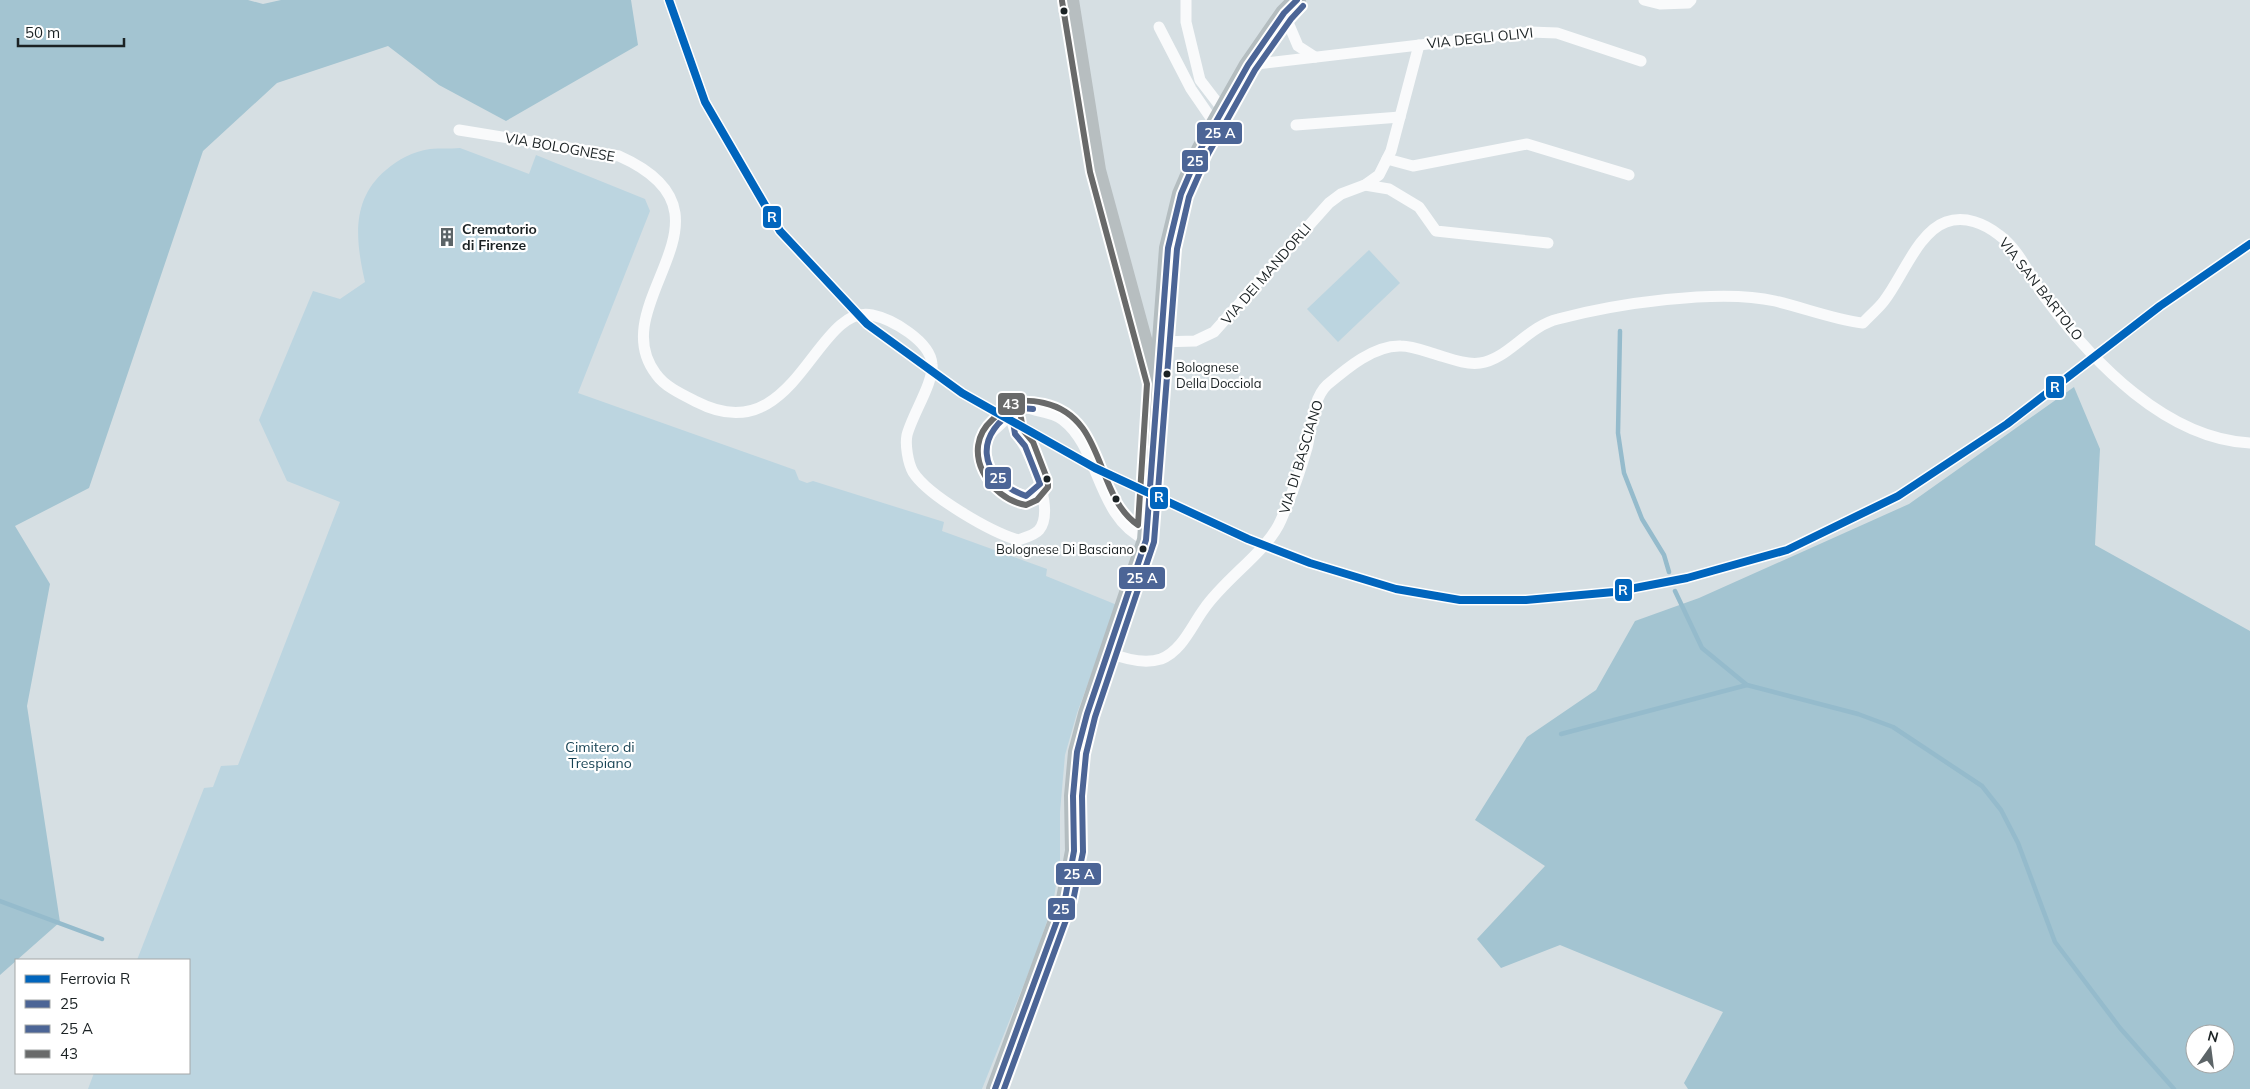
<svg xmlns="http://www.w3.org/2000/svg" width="2250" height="1089" viewBox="0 0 2250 1089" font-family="Mulish,sans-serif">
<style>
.green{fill:#bcd5e0}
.forest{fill:#a3c4d1;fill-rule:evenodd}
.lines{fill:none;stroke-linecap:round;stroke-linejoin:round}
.stream{stroke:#95bbcc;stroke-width:4.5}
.street{stroke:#f9fafb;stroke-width:11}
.secondary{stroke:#b7bec0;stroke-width:16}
.primary{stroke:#b4bdc0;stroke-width:18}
.rail{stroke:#c8cbcc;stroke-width:4}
.bus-1-casing{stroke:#fff;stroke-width:10}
.bus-2-casing{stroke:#fff;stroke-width:10}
.bus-3-casing{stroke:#fff;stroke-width:10}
.bus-1{stroke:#4c6596;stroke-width:6}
.bus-2{stroke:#4c6596;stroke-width:6}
.bus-3{stroke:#696a6a;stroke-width:6}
.rail-1-casing{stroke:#fff;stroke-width:11}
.rail-1{stroke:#0065bd;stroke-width:8}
.bus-dot{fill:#1b2224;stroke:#fff;stroke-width:2}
.labels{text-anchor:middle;stroke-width:4.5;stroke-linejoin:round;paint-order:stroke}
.bus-label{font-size:13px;fill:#1b2224;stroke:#fff;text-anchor:start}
.street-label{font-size:14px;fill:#1b2224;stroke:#fff}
.poi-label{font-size:14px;font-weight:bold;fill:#1b2224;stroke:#fff;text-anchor:start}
.park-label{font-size:14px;fill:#184354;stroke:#fff}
.line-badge{stroke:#fff;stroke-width:2}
.badge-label{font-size:14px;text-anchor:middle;font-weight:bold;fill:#fff}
</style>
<rect width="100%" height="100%" fill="#d6dfe3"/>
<!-- green -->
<g class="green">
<path d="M460 148 529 174 536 155 645 199 650 211 578 393 795 470 799 480 807 483 813 481 944 522 942 531 1047 569 1046 576 1117 605 1077 713 1065 755 1060 812V862L1053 903 1036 954 982 1089H88L94 1073H189V960H137L204 788 213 787 221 766 238 765 340 502 287 481 259 420 313 291 340 299 365 282C356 242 350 200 386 170 399 159 412 152 430 149 440 148 450 149 460 148Z"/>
<polygon points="1369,250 1400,283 1338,342 1307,309"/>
</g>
<!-- forest -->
<g class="forest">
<polygon points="0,0 248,0 263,4 281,0 631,0 638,45 506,121 439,85 388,46 277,83 203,151 89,488 15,526 50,584 27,706 60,922 0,975"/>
<path d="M2074 387 2100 449 2095 545 2250 631V1089H1688L1684 1083 1723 1012 1560 945 1501 968 1477 939 1545 866 1475 820 1527 737 1596 690 1635 621 1699 598 1909 504ZM2195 1034H2225V1064H2195Z"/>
</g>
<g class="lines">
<!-- stream -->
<g class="stream">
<polyline points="1620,331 1618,433 1624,473 1642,519 1664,555 1669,572"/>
<polyline points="1675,591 1702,648 1747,685 1858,714 1893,727 1982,786 2001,810 2018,843 2055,942 2120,1028 2174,1089"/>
<polyline points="1561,734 1747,685"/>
<polyline points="0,901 102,939"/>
</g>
<!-- street -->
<g class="street">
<polyline points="1186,0 1186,22 1200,80 1223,110"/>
<polyline points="1644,0 1660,4 1688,3 1691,0"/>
<polyline points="1284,13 1298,46 1315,57"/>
<polyline points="1159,27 1191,89 1215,124"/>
<polyline points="1248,65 1530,32 1557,33 1641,61"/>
<polyline points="1296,125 1400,117"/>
<path d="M459 130 619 156C752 215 601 302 656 374 665 387 683 395 697 402 796 453 815 303 872 315 892 319 930 341 932 364 934 382 912 415 907 435 905 445 908 463 913 472 928 496 991 532 1018 540 1024 538 1035 535 1039 530 1054 512 1035 467 1026 449 1019 435 1012 433 1012 415"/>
<polyline points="1387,159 1413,166 1527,144 1629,175"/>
<polyline points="1365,185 1389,189 1419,207 1436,231 1548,243"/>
<polyline points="1159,342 1195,341 1214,332 1329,203 1341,194 1365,185 1379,175 1391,151 1419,45"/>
<path d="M1040 484 1032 493 1026 496C1021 494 1013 492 1008 489 991 477 976 447 994 430 1001 424 1009 415 1017 410 1022 406 1029 408 1035 410 1045 412 1056 414 1063 420 1100 448 1096 517 1146 540"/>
<path d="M1110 653C1125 659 1145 664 1161 659 1182 651 1192 625 1204 609 1225 578 1268 551 1281 520 1291 497 1300 472 1307 448 1312 429 1312 399 1327 385 1347 368 1374 345 1401 346 1413 346 1427 352 1438 355 1451 359 1467 365 1480 363 1507 360 1528 326 1558 319 1614 304 1719 288 1775 301 1805 308 1832 319 1863 323 1870 315 1878 309 1884 301 1902 278 1918 232 1946 222 1965 215 1985 224 1999 235 2021 251 2030 278 2046 299 2093 362 2166 439 2250 443"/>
</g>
<!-- secondary -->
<polyline class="secondary" points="1071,0 1098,170 1156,383"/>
<!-- primary -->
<polyline class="primary" points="995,1089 1065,899 1074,851 1073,796 1077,752 1087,714 1146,540 1168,248 1181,194 1200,150 1248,65 1284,13 1297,0"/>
<!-- rail -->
<polyline class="rail" points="671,0 676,24"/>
<!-- bus-1 casing -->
<g class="bus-1-casing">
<g id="bus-1">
<path d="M1021 408 1033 409 1022 408 1012 415 1015 434 1025 446 1040 484 1026 496C977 478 972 431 1021 408Z"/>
<polyline points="995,1089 1065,899 1074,851 1073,796 1077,752 1087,714 1146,540 1168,248 1181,194 1200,150 1248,65 1284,13 1297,0"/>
</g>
</g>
<!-- bus-2 casing -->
<g class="bus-2-casing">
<polyline id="bus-2" points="1004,1089 1073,901 1083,852 1082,796 1086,754 1095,717 1154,542 1177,249 1189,197 1208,154 1255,70 1291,19 1303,6"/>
</g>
<!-- bus-3 casing -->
<g class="bus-3-casing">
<path id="bus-3" d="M1021 418 1023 430 1033 442 1048 481V487L1037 500 1026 505C989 499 959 450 992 420 1012 401 1016 397 1044 403 1107 417 1094 495 1138 525L1147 384 1090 172 1062 1"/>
</g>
<!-- bus-1 -->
<use href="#bus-1" class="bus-1"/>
<!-- bus-2 -->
<use href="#bus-2" class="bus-2"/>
<!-- bus-3 -->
<use href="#bus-3" class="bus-3"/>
<!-- rail-1 casing -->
<g class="rail-1-casing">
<polyline id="rail-1" points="669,0 705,102 780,231 867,324 962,393 1095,468 1248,539 1310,563 1396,589 1460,600 1526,600 1614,592 1687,578 1787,550 1898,496 2007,424 2160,306 2250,244"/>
</g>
<!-- rail-1 -->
<use href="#rail-1" class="rail-1"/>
</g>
<!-- icons -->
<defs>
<g id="building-bare" transform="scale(1.5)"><path d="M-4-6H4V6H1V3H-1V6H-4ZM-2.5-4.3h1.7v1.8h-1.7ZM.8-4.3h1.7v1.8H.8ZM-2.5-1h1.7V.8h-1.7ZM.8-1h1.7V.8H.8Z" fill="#5c6467" stroke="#fff" stroke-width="2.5" paint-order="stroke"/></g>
</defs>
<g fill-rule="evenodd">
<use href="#building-bare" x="447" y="237"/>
</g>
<!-- markers -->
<g class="bus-dot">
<circle cx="1064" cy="11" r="4.5"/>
<circle cx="1167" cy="374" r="4.5"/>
<circle cx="1047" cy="479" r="4.5"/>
<circle cx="1116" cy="499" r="4.5"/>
<circle cx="1143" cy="549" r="4.5"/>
</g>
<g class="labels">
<!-- bus labels -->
<g class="bus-label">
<text x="1176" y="372">Bolognese<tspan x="1176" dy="16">Della Docciola</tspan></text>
<text x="1134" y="554" text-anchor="end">Bolognese Di Basciano</text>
</g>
<!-- street labels -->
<g class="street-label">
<text transform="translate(1480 38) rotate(-6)" y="5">VIA DEGLI OLIVI</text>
<text transform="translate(560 147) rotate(10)" y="5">VIA BOLOGNESE</text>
<text transform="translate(1266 274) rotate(-49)" y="5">VIA DEI MANDORLI</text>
<text transform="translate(2041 289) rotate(52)" y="5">VIA SAN BARTOLO</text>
<text transform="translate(1301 457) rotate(-73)" y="5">VIA DI BASCIANO</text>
</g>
<!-- poi labels -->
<g class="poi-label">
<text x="462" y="234">Crematorio<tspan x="462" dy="16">di Firenze</tspan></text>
</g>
<!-- park labels -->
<g class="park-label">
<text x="600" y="752">Cimitero di<tspan x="600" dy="16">Trespiano</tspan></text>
</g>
</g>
<g class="line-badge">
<rect x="1196" y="121" width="47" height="24" rx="5" fill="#4c6596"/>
<rect x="1181" y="149" width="28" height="24" rx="5" fill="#4c6596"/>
<rect x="762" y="205" width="20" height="24" rx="5" fill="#0065bd"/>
<rect x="2045" y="375" width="20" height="24" rx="5" fill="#0065bd"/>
<rect x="997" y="392" width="29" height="24" rx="5" fill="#696a6a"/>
<rect x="984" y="466" width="28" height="24" rx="5" fill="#4c6596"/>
<rect x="1149" y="486" width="20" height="24" rx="5" fill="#0065bd"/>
<rect x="1118" y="566" width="48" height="24" rx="5" fill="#4c6596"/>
<rect x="1614" y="578" width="19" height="24" rx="5" fill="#0065bd"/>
<rect x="1055" y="862" width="47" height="24" rx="5" fill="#4c6596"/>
<rect x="1047" y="897" width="29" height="24" rx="5" fill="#4c6596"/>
</g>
<g class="badge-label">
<text x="1220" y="138">25 A</text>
<text x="1195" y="166">25</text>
<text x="772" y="222">R</text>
<text x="2055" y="392">R</text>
<text x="1011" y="409">43</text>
<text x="998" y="483">25</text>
<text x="1159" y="502">R</text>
<text x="1142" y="583">25 A</text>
<text x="1623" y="595">R</text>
<text x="1079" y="879">25 A</text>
<text x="1061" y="914">25</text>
</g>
<!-- legend -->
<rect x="15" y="959" width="175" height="115" fill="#ffffff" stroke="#a4a7a7"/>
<rect x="25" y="975" width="25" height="8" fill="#0065bd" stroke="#a4a7a7"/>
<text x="60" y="984" font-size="15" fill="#1b2224">Ferrovia R</text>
<rect x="25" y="1000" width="25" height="8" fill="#4c6596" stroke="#a4a7a7"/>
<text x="60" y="1009" font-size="15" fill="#1b2224">25</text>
<rect x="25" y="1025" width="25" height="8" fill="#4c6596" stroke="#a4a7a7"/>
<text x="60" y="1034" font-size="15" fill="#1b2224">25 A</text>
<rect x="25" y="1050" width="25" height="8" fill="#696a6a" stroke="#a4a7a7"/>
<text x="60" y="1059" font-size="15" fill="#1b2224">43</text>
<!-- north arrow -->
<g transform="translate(2210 1049) rotate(14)"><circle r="24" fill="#ffffff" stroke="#a4a7a7"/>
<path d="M0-4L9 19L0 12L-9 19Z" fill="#5c6467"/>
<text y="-8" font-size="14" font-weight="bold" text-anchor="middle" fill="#1b2224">N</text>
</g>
<!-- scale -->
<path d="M18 38v8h106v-8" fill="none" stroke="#1b2224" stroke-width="2.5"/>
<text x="25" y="38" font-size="15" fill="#1b2224" stroke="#ffffff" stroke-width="4" paint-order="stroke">50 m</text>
</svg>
